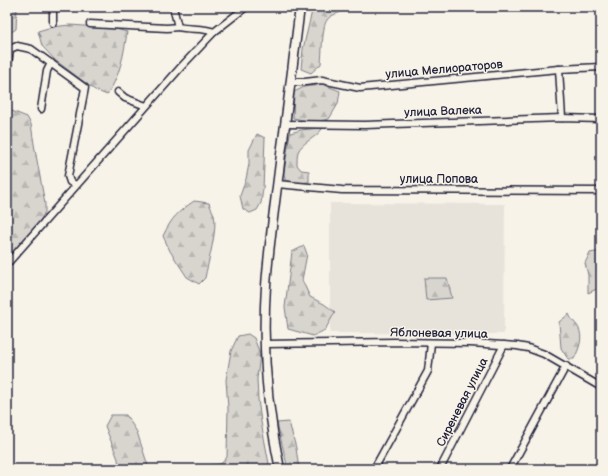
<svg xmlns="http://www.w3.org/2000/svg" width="608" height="476" viewBox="0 0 608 476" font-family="'Balsamiq Sans',sans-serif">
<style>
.built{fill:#e7e3db}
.forest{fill:url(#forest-firs);stroke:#7d7c85}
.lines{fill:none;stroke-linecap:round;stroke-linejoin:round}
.minor-casing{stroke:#22223b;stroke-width:9}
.major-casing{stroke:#22223b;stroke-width:11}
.minor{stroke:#f7f3e8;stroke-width:6}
.major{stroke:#f7f3e8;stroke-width:8}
.labels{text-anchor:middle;stroke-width:3;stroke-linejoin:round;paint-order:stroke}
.street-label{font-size:12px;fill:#22223b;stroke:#f7f3e8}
</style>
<defs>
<pattern id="forest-firs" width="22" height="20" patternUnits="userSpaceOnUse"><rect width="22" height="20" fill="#d8d5cf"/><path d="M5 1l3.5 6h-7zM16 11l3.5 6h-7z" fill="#b9b7b3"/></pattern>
</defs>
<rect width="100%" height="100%" fill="#f7f3e8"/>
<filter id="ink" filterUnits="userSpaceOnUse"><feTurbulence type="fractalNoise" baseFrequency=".025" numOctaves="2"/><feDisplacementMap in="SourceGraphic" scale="8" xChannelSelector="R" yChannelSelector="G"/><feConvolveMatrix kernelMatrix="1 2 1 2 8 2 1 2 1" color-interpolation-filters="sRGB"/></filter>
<g filter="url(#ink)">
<!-- built -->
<polygon class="built" points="330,203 505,204 504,334 330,333"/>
<!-- forest -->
<g class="forest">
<polygon points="7,7 17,7 16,29 7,35"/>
<path d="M313 7H342L341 12C336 14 331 15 327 20 322 26 322 55 321 64L311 73 301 69 303 49Z"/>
<path d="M70 25 112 28 127 32C124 54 120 76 107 95L95 90 55 60 42 46 38 31 52 27Z"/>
<polygon points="322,84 340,91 338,104 329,119 314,122 293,118 294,92 304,87"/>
<polygon points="7,111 12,111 27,117 31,124 34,144 45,204 45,212 37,226 15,251 7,255"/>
<path d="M319 128 322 129C315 139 302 142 298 152 297 156 297 161 297 165L301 170 309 171V182L297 183 285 180 284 173 290 133 301 130Z"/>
<polygon points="257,134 265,138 263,189 261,203 257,210 250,213 243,209 240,196 246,179 249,164 249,150"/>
<path d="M194 201 209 203C210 207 213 211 214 215 218 229 208 262 205 278L199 284 187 277 170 251 163 236C172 217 177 213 194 201Z"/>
<polygon points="304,246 307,254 302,280 310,297 324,304 335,312 325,330 313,336 288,329 285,307 292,252"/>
<polygon points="601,251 601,287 588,293 588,275 585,263 590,253"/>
<polygon points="424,278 447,278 452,298 426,300"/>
<path d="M569 314C571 320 575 322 578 327 584 337 579 349 574 359H568L561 348 559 322Z"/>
<polygon points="248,334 254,338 260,354 257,379 258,399 261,422 270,469 185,469 221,464 227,457 228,408 226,380 231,351 238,336"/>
<polygon points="111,415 126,415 137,432 149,469 119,469 118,459 105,426"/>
<polygon points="289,422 296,448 299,469 288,469 277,423"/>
</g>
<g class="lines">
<!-- minor casing -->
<g class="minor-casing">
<g id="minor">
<path d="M173 7 178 27C190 30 203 27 214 32"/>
<polyline points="53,23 53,7"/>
<polyline points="90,24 167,28 178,27"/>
<polyline points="559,69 562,118"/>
<polyline points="7,72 10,49 17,46 31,49 85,88 68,176 70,182 76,185"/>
<polyline points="291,82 305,82 322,80 360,88 559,69 601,67"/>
<polyline points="118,92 125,98 146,106"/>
<polyline points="41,109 47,71 51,63"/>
<polyline points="285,124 365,125 562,118 601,119"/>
<polyline points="277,184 342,190 601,191"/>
<polyline points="7,264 181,67 214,32 246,7"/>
<polyline points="266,344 394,342 471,343 517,346 528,348 544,354 601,387"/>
<polyline points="374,469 428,371 431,343"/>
<polyline points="440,469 504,345"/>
<polyline points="510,469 566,366"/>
</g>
</g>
<!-- major casing -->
<g class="major-casing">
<path id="major" d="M280 469C267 409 262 347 266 286 269 242 276 198 281 154 288 105 294 56 300 7"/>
</g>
<!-- minor -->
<use href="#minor" class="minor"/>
<!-- major -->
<use href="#major" class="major"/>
</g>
</g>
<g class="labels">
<!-- street labels -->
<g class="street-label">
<text transform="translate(444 69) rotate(-5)" y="4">улица Мелиораторов</text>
<text transform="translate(443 111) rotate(-2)" y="4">улица Валека</text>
<text x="439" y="183">улица Попова</text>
<text transform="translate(439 333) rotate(1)" y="4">Яблоневая улица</text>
<text transform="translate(462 402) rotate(-63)" y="4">Сиреневая улица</text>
</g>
</g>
<!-- margin -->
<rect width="608" height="476" fill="none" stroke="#f7f3e8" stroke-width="24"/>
<rect x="12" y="12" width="584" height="452" fill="none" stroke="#22223b" stroke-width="1.5" filter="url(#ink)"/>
</svg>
